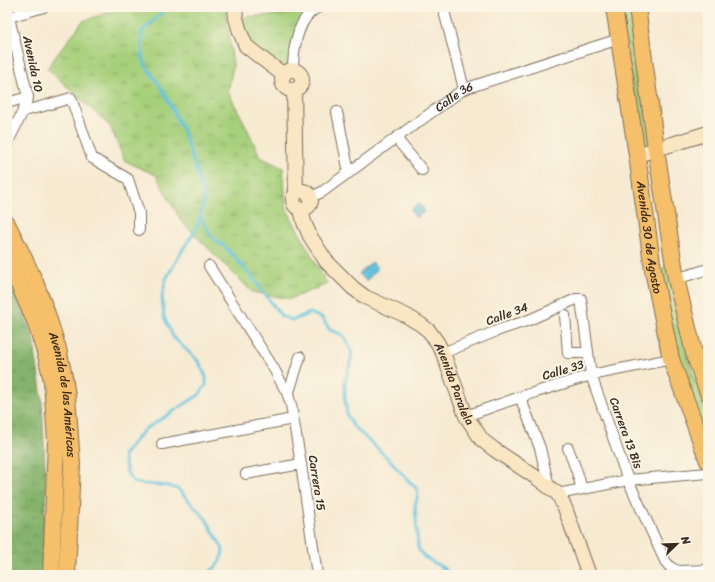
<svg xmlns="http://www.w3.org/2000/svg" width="715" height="582" viewBox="0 0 715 582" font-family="Sriracha,sans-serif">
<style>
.grass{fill:url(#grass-tufts);stroke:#717d4d}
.forest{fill:url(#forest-crowns);stroke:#606e45}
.water{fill:url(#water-ripples);stroke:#4f7880}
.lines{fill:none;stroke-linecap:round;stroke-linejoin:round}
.stream{stroke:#63c5e1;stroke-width:3}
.minor-casing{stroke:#7c6d5d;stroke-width:12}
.secondary-casing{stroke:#7c6d5d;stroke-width:16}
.primary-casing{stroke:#7c6d5d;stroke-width:18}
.minor{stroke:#fff;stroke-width:10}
.secondary{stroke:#fbe6c4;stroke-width:14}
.primary{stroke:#f6c06b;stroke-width:16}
.labels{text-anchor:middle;stroke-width:4;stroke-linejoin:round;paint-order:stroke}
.street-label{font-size:12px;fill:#3b2a1e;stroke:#fcf5e5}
</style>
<defs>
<pattern id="grass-tufts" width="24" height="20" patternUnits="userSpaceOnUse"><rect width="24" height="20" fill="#a7d07c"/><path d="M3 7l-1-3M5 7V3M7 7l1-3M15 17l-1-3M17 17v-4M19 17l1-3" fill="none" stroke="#89a965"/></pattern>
<pattern id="forest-crowns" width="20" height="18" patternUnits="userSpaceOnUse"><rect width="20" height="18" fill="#85b26c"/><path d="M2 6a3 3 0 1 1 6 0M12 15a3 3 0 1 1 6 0" fill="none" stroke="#6e9158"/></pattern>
<pattern id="water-ripples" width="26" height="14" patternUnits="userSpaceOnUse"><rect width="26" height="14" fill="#63c5e1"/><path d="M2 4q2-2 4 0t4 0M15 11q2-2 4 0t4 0" fill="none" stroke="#57a9c1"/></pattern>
</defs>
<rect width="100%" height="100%" fill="#fcf5e5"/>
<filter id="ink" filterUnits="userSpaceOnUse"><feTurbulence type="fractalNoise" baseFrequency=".025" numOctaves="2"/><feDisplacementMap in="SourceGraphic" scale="8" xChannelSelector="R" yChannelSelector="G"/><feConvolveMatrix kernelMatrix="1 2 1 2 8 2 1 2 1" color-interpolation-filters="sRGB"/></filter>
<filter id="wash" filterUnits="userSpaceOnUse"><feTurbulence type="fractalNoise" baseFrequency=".012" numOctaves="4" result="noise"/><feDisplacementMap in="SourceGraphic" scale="16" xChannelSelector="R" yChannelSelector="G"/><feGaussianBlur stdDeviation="0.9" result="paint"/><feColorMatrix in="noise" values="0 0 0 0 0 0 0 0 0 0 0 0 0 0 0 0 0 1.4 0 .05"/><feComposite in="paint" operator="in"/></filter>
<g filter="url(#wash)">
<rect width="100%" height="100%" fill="#f6ead1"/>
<!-- grass -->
<g class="grass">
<polygon points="124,7 225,7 233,65 228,92 246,126 260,157 283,168 286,208 327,284 290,299 252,292 181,221 156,175 125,161 110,126 47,68 83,21"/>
<polygon points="621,7 631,7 651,151 642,154"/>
<polygon points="310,12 290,71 246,46 236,18"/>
<polygon points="668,267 687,355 708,414 708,444 676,358 659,269"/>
</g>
<!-- forest -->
<polygon class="forest" points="7,275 15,290 33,337 42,398 46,488 42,575 7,575"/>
<!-- water -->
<g class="water">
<polygon points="419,204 425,211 416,218 411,210"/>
<polygon points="372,262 378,269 366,281 359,274"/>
</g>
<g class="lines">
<!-- stream -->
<g class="stream">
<path d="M169 7 142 31V56L146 66 163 90 183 131 197 173 204 199 200 217 194 232 183 249 166 279 162 296 164 317 173 337 199 362 206 377V385L199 395 144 430 123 455 128 475 135 483 168 486 178 489 206 519 223 549C223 557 218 566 211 571 207 573 200 574 195 575"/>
<polyline points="200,217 213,238 226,248 252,277 282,317 293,320 310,313 322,318 330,330 343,335 348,344 352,353 350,364 345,381 345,398 347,415 353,426 391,461 403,475 417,489 418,494 415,506 418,548 424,557 445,569 448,575"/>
</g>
</g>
</g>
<g filter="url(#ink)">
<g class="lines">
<!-- minor casing -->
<g class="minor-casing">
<g id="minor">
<polyline points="443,7 464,89"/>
<polyline points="7,9 28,97 23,111 7,144"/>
<polyline points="9,17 44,7"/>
<path d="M293 71C293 53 296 25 311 12 313 10 316 9 319 7"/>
<polyline points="7,103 28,97"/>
<polyline points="23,111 40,107 71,98 92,158 128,179 139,213 139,230"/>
<polyline points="337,112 349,173"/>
<polyline points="396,138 422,170"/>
<path id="s1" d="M311 197 322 192 396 138 464 89 619 39"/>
<polyline points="209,266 274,369 288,395 291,405 301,464 317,575"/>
<polyline points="676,279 708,269"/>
<polyline points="565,315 568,353 588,353"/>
<polyline points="443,353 499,330 529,320 576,299 581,299 591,375 628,480 665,561 671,568 679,571 708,570"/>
<polyline points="288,395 300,357"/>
<polyline points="520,397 540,448 549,487"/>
<polyline points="466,416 520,397 591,375 671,359"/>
<polyline points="162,444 293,419"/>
<polyline points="568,448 577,472 582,489"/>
<polyline points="246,474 301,464"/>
<polyline points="558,494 628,480 708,473"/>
</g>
</g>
<!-- secondary casing -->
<g class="secondary-casing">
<g id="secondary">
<polyline points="235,7 236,18 240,32 246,46 269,64 284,75"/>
<circle cx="292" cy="80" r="10"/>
<polyline points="294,90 296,194"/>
<polyline points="637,155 708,133"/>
<circle cx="302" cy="200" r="9"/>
<path id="s2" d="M301 209 304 222 310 236 326 261 353 288 365 297 407 316 420 324 429 331 437 342 443 353 466 416 482 440 495 450 537 478 558 494 565 508 589 575"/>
</g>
</g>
<!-- primary casing -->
<g class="primary-casing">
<g id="primary">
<path id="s3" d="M614 7 637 155 653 270 671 359 708 461"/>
<polyline points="637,7 656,149 676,279 694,353 708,393"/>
<path id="s4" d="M7 224 21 252 35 282 47 314 58 349 64 377 67 396 72 464 67 575"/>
<polyline points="7,258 35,321 46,355 52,381 56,441 51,575"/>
</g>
</g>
<!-- minor -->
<use href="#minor" class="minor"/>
<!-- secondary -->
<use href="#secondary" class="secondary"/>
<!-- primary -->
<use href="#primary" class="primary"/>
</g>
</g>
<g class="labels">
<!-- street labels -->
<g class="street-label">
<text transform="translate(33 64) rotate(78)" y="4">Avenida 10</text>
<text dy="4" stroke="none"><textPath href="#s1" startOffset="175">Calle 36</textPath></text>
<text dy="4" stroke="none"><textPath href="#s3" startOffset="233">Avenida 30 de Agosto</textPath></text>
<text transform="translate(507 314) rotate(-20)" y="4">Calle 34</text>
<text transform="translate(563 370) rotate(-17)" y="4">Calle 33</text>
<text dy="4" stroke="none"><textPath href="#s2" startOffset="243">Avenida Paralela</textPath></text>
<text dy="4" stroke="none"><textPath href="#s4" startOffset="181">Avenida de las Américas</textPath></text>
<text transform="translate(626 433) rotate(70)" y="4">Carrera 13 Bis</text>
<text transform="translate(317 483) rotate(81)" y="4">Carrera 15</text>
</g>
</g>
<!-- margin -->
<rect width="715" height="582" fill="none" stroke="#fcf5e5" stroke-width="24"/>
<!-- north arrow -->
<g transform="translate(677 544) rotate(67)" stroke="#fcf5e5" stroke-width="3" paint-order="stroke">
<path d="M0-3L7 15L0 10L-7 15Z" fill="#3b2a1e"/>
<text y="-6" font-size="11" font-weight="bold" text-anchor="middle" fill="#3b2a1e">N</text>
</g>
</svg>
